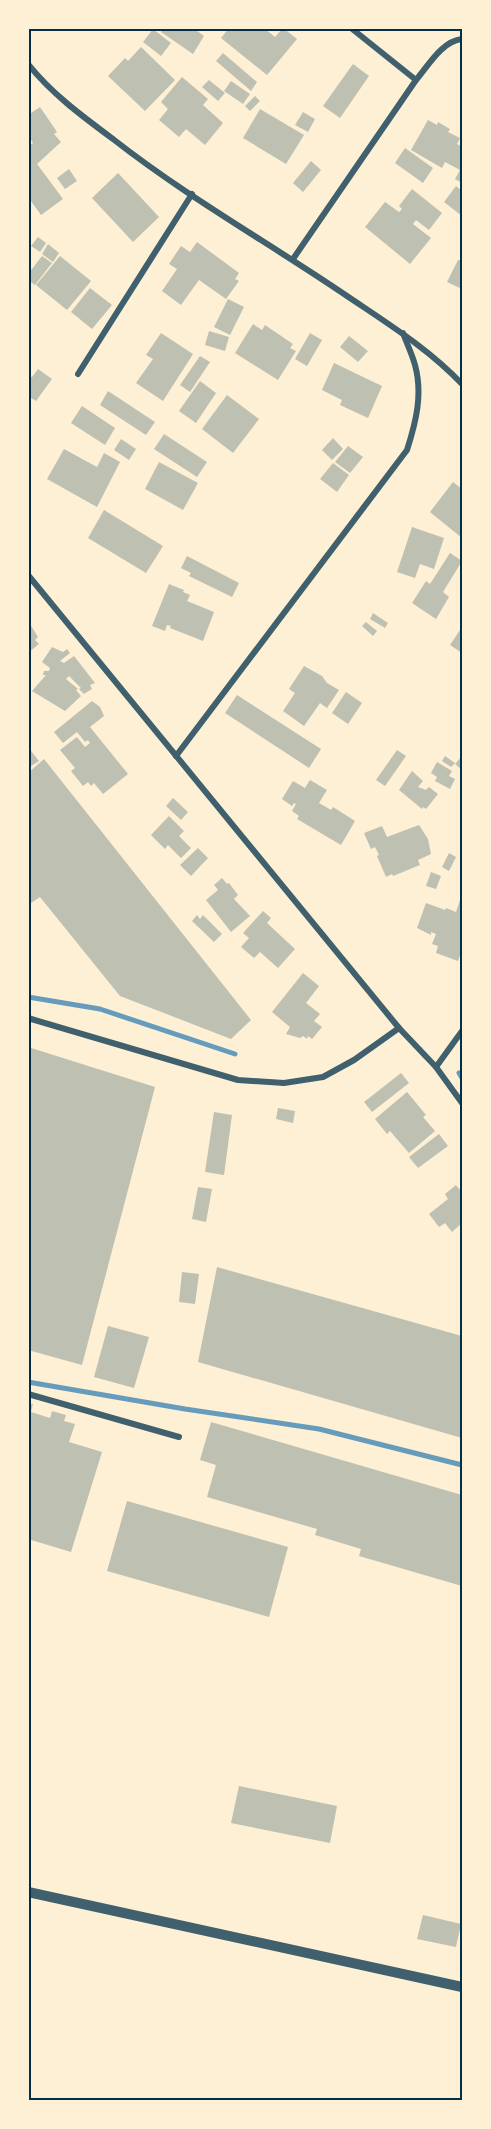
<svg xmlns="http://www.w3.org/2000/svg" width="491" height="2129" viewBox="0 0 491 2129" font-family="Manrope,sans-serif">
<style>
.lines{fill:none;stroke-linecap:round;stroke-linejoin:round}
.stream{stroke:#669bbc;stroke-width:5}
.building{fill:#bec0b2}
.minor{stroke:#3f606c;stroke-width:6}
.tertiary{stroke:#3f606c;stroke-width:10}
.neatline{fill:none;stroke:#003049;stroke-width:2}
</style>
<rect width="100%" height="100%" fill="#fdf0d5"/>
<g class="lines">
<!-- stream -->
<g class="stream">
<polyline points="28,997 100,1009 235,1054"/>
<polyline points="459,1073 462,1078"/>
<polyline points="28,1382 185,1409 319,1429 462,1465"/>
</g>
</g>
<!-- building -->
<g class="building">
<polygon points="163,28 193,28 204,36 193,54 161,32"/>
<polygon points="229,28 264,28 275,37 283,28 297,39 267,75 221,38"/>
<polygon points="153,29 171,43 161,56 143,42"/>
<polygon points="141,47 175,80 145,111 108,76 125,58 128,61"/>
<polygon points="223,53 257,82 251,91 216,61"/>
<polygon points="353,64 369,76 340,118 323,106"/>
<polygon points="182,77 208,99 203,105 223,123 205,145 186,129 179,137 159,120 168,109 161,102"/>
<polygon points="209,80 225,93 218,101 202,87"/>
<polygon points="231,81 250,94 243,104 224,91"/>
<polygon points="255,96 260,101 250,111 245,106"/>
<polygon points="40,107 57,132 54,134 61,142 37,164 63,199 41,215 28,197 28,147 33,143 28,135 28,115"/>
<polygon points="260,109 304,135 286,164 243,138"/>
<polygon points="303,112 315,119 308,132 295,125"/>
<polygon points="428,120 437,125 438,122 450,129 448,132 460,138 457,144 462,147 462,183 455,179 460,170 445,162 442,168 411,150"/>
<polygon points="405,148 433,168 423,183 395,163"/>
<polygon points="311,161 321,170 303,192 293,183"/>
<polygon points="69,169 77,181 65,189 57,178"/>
<polygon points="118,173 159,217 133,242 92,198"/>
<polygon points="456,186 462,191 462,216 444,202"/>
<polygon points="412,189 442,213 429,230 416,220 413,224 431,238 410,264 365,227 385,202 399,212 402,209 399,206"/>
<polygon points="38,237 46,243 40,252 31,246"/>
<polygon points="197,242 239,273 235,279 239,281 226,299 199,280 181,305 162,291 177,269 169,264 181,246 190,252"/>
<polygon points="48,244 59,253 53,262 42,254"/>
<polygon points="42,256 52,263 35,285 28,280 28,274"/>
<polygon points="60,256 91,281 67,310 36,285"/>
<polygon points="462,256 462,289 447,282 458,260 460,260"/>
<polygon points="90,288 112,305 92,329 71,312"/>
<polygon points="228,299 244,307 230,335 214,327"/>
<polygon points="253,324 262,330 265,325 293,344 290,348 296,351 278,380 235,353"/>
<polygon points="209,331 229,337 225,351 205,345"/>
<polygon points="161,333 193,354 163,401 136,383 153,359 146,355"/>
<polygon points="310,333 322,340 307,366 295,359"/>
<polygon points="349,336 368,351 358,362 340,347"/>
<polygon points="200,356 210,362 190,392 180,385"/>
<polygon points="334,363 382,386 368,418 340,405 342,400 322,390"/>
<polygon points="38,369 52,379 36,401 28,396 28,375 32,377"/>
<polygon points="200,381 216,393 196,423 179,411"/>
<polygon points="108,391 155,422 146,435 100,405"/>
<polygon points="227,395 259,419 233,453 202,429"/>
<polygon points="82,406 115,428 105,445 71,423"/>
<polygon points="164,434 207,462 197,477 154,449"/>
<polygon points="333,438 343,449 332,460 322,450"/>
<polygon points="121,439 136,449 129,460 114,450"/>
<polygon points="348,446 363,457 350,473 335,462"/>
<polygon points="64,449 97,467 104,453 120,462 97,507 47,479"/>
<polygon points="159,462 198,483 183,510 145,489"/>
<polygon points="333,463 349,475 337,492 320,479"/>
<polygon points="453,482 462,489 462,538 430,512"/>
<polygon points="104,510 163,546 146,573 88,538"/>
<polygon points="412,527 444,538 434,569 420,564 415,578 397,572"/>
<polygon points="450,553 462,561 443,592 449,597 436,619 412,603 426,581 430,584"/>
<polygon points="187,556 239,583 232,597 189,576 191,573 181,568"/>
<polygon points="169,584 184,590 183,592 190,595 187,601 214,612 203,641 170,628 171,626 167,625 165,631 152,626"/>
<polygon points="373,613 388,623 385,628 370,619"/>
<polygon points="28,621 38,637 35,640 39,644 28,653"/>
<polygon points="366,622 377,631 373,636 362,626"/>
<polygon points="462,627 462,653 450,645"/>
<polygon points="52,647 63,652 67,649 70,653 60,661 64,663 74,656 95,683 90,685 92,689 84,694 79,689 81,688 69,676 66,679 78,689 76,690 81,696 65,711 32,691 46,675 43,675 44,671 49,671 50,668 42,662"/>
<polygon points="304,666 322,676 327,683 339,690 327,708 320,703 304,726 283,711 295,693 289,689"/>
<polygon points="346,692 362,703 348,724 332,713"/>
<polygon points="237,695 321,749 309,768 225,713"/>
<polygon points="92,701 100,707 104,716 90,727 128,774 103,794 94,783 91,786 88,782 83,786 71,771 75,768 60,750 77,737 85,747 90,743 88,740 85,742 77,732 63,743 54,732"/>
<polygon points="28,747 39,761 28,768"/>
<polygon points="397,750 406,756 385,786 376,780"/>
<polygon points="445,756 455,763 451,767 442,761"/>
<polygon points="462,756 462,770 455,764"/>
<polygon points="44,759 251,1020 231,1039 120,996 40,897 28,905 28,773"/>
<polygon points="437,762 452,771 449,776 455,779 450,789 435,781 437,777 431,773"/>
<polygon points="412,771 423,781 418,787 426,790 429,787 438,794 426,809 423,807 422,809 399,790"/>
<polygon points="310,780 327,790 319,803 331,810 333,807 355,821 341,845 297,819 299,816 292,811 296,804 294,803 292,806 282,799 293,781 305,788"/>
<polygon points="173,798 188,812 181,820 166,806"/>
<polygon points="169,816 184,831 179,836 191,848 181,858 168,845 165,849 151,835"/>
<polygon points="419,825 428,839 431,854 418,860 420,865 393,876 392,874 386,877 377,856 379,855 375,847 371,849 364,833 382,826 387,837"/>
<polygon points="198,848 208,858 191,876 180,865"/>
<polygon points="449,853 456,857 449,871 442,867"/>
<polygon points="431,872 441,876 436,889 426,886"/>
<polygon points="222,878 227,884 229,883 238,895 234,899 250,916 231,932 206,900 218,890 214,885"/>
<polygon points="460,900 462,900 462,950 458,961 436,953 438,946 432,944 436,934 431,932 431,935 417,928 426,903 445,910 446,908 456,912"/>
<polygon points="263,911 271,918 267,923 295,949 278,968 260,952 254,958 241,947 249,938 243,933"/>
<polygon points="197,915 200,919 203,915 222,934 214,942 192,921"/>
<polygon points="303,973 319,986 306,1003 320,1014 314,1021 322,1027 312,1039 308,1036 307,1039 303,1036 300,1038 286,1034 290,1027 272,1012"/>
<polygon points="28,1047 155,1087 82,1365 28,1350"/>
<polygon points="401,1073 409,1083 372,1112 364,1102"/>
<polygon points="407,1092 426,1115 423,1117 435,1131 409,1153 390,1131 387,1134 375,1119"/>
<polygon points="278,1108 295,1111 293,1123 276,1119"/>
<polygon points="214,1112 232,1115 224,1175 205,1172"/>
<polygon points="439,1134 448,1146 418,1168 409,1157"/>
<polygon points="456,1185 459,1189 462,1187 462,1223 452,1232 445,1223 439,1227 429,1214 448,1199 445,1194"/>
<polygon points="198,1187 212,1189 206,1222 192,1219"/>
<polygon points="217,1267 462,1336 462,1438 198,1362"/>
<polygon points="182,1272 199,1274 195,1304 179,1302"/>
<polygon points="108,1326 149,1337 134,1388 94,1377"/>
<polygon points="28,1403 33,1404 31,1412 50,1418 52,1411 66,1415 64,1421 75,1424 69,1442 102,1452 71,1552 28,1539"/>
<polygon points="211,1422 462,1495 462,1586 359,1556 361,1549 315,1535 317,1529 207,1497 216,1465 200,1460"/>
<polygon points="127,1501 288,1547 269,1617 107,1571"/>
<polygon points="239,1786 337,1806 330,1843 231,1823"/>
<polygon points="423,1915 461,1924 456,1947 417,1939"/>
</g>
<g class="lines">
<!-- minor -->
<g class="minor">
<polyline points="351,28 416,80"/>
<path d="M28 64C52 94 82 116 113 139 187 197 269 243 347 296 387 323 429 349 462 384"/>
<path d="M293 259 416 80C428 66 442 41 462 39"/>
<polyline points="78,374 192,194"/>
<polyline points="28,575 399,1028 436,1067 462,1031"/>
<path d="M176 756 407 450C416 422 423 394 415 365 412 354 407 344 403 333"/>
<polyline points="28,1018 238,1080 284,1083 323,1077 354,1060 399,1028"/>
<polyline points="436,1067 462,1103"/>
<polyline points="28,1394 179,1437"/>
</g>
<!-- tertiary -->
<polyline class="tertiary" points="28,1892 462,1987"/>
</g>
<!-- border -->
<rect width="491" height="2129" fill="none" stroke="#fdf0d5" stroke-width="60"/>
<rect x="30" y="30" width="431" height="2069" class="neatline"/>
</svg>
